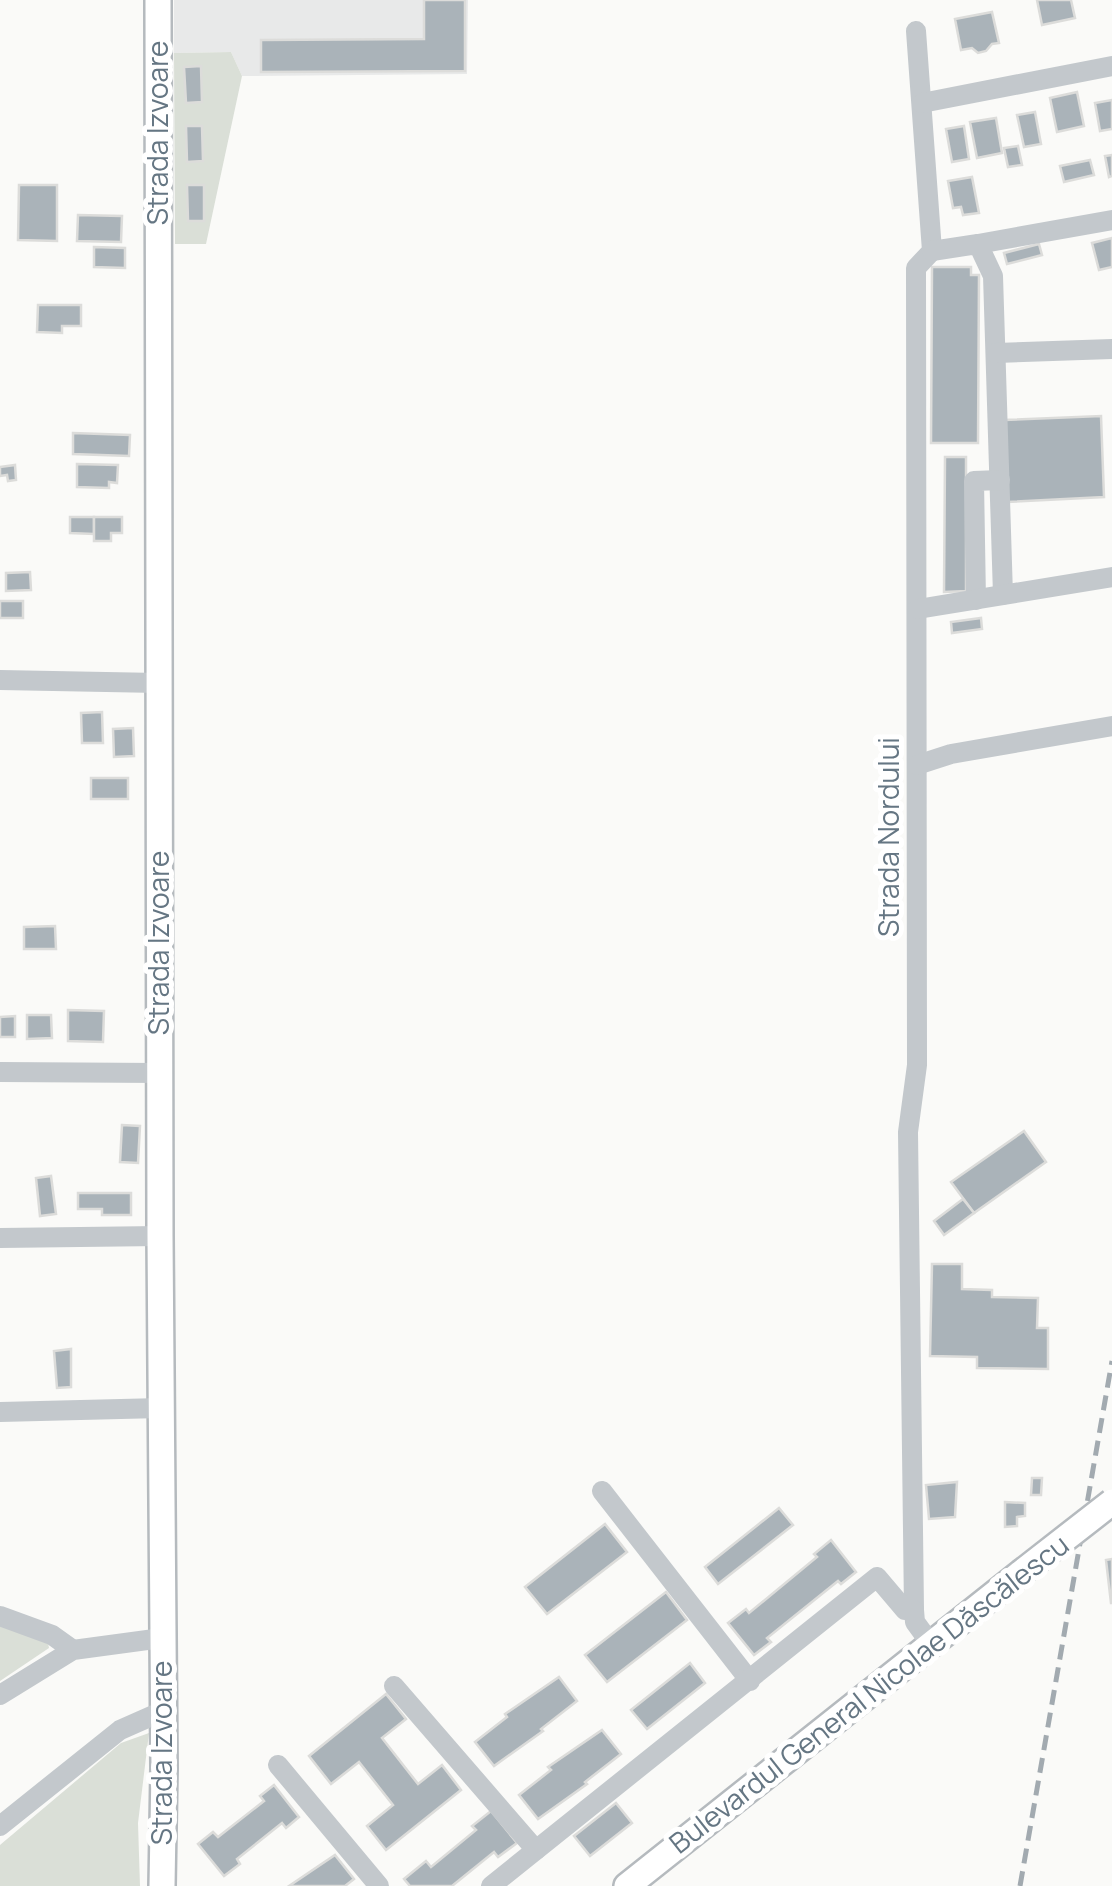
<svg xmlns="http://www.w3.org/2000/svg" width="1112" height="1886" viewBox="0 0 1112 1886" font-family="Manrope,sans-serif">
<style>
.built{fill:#e8e9e9}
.green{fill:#dadfd7;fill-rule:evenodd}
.building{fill:#aab3b9;stroke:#dcdcda;stroke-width:2.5}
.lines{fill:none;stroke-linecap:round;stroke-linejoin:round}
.major-casing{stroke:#b5babe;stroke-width:30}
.minor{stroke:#c3c8cc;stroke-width:20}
.major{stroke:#fff;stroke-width:25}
.rail{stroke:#a2aab0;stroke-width:5;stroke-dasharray:15 8;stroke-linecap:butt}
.major-bridge-casing{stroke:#b5babe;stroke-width:30;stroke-linecap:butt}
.major-bridge{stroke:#fff;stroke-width:25}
.labels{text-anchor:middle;stroke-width:10;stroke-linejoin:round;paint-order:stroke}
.street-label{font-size:28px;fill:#657683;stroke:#fff}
</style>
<rect width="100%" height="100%" fill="#fafaf8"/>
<!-- built -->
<polygon class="built" points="174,0 468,0 467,74 242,76 231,52 174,53"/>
<!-- green -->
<g class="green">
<path d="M231 52 242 76 206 244H175L174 53ZM185 67H201L202 102H186ZM186 126H202L203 161 187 162ZM188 185H204V221L188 220Z"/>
<polygon points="0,1625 48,1643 49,1648 0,1681"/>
<polygon points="149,1733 138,1823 140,1886 0,1886 0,1845 121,1743"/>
</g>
<!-- building -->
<g class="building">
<polygon points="424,0 465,0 465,71 261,72 261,40 424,39"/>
<polygon points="1037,0 1071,0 1075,18 1042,25"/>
<polygon points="992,12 999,43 992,44 986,51 978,53 972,48 961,50 955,19"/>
<polygon points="201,66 202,102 186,103 184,67"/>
<polygon points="1077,92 1084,126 1057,132 1050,98"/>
<polygon points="1112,100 1112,129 1100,131 1095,103"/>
<polygon points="1035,112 1041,144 1024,147 1017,115"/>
<polygon points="996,118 1002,153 977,158 970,122"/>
<polygon points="186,126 202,126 203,161 187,162"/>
<polygon points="964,126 969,159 952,162 946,129"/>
<polygon points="1018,146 1022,165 1008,167 1004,148"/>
<polygon points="1112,155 1112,176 1109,177 1105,156"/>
<polygon points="1090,160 1094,175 1064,182 1060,166"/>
<polygon points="972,177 979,213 963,215 961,207 953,208 948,181"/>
<polygon points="19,185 57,185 57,241 18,240"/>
<polygon points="187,185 204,185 204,221 188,221"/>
<polygon points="78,215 122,216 121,242 77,241"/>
<polygon points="1112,238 1112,267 1099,270 1092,243"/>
<polygon points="1039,244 1042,255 1007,264 1004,253"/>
<polygon points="94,247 125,248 125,268 94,267"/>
<polygon points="932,267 971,267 971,275 979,275 978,443 931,443"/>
<polygon points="38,305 81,305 81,326 62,326 62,333 37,332"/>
<polygon points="1101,416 1104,497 1008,502 1004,420"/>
<polygon points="73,433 130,435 129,456 73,454"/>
<polygon points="945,457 966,457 966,591 944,592"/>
<polygon points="77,464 118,465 117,483 109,482 109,488 77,487"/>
<polygon points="15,465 16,480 8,481 7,475 0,476 0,467"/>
<polygon points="70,517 94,517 94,534 70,533"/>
<polygon points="94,517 122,517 122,533 111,533 111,541 94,541"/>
<polygon points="30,572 31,590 6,591 6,573"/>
<rect x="0" y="601" width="23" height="17"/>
<polygon points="981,618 982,629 952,633 951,622"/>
<polygon points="102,712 103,743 82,743 81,713"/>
<polygon points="133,728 134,756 114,757 113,729"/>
<rect x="91" y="778" width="37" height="21"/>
<polygon points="55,926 56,949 24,949 24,927"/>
<polygon points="68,1010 104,1011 103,1042 68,1041"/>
<polygon points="27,1015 51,1015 52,1038 27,1039"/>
<polygon points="15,1016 15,1037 0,1037 0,1017"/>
<polygon points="122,1125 140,1126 138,1163 120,1162"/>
<polygon points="1024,1131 1046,1162 974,1213 951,1182"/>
<polygon points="51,1176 56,1214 40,1216 36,1178"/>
<polygon points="78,1193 131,1193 131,1215 102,1215 102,1209 78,1209"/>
<polygon points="963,1199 974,1213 944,1235 934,1221"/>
<polygon points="932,1264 962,1264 962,1289 992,1290 992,1297 1038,1298 1037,1328 1048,1328 1048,1369 977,1368 977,1357 930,1356"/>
<polygon points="71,1349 71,1387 57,1388 54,1351"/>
<polygon points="1032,1478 1042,1478 1041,1495 1031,1495"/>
<polygon points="957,1482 955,1517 929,1519 926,1485"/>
<polygon points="1005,1502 1025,1503 1025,1516 1017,1517 1017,1526 1005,1527"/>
<polygon points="779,1508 793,1525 718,1584 705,1567"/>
<polygon points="605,1524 627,1552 547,1614 525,1587"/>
<polygon points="831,1540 856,1572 841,1584 838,1581 767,1638 771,1642 754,1655 728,1623 746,1609 749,1613 817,1557 814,1554"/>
<polygon points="1112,1559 1112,1603 1111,1603 1106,1560"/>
<polygon points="666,1592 687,1620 607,1682 585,1655"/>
<polygon points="690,1663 705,1683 647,1729 631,1710"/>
<polygon points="559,1677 577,1701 541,1729 543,1731 494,1766 475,1742 507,1717 505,1714"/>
<polygon points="386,1694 406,1719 382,1738 418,1784 442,1765 461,1790 386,1850 367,1826 393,1805 359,1762 331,1784 309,1756"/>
<polygon points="602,1730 621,1754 585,1782 587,1784 538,1819 519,1795 551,1770 548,1767"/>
<polygon points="274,1785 299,1817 286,1828 282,1823 237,1859 240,1864 224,1876 198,1844 213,1832 218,1837 264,1801 260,1796"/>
<polygon points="616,1803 632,1823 590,1856 574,1836"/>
<polygon points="491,1811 517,1843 498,1857 494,1852 452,1886 410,1886 404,1879 426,1861 431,1867 476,1830 472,1826"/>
<polygon points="335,1855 354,1879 345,1886 289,1886"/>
</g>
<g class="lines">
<!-- major casing -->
<g class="major-casing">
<g id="major">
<polyline points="158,0 160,1236 164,1768 162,1886"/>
<polyline points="627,1886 1021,1573"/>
</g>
</g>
<!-- minor -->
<g class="minor">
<polyline points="916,31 932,251 916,268 917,1065 908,1132 914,1610 915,1622 931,1644"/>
<polyline points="922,103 1112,66"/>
<polyline points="978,244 1112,220"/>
<polyline points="932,251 978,244 993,276 1003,595"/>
<polyline points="996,353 1112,349"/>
<polyline points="976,600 974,481 1000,480"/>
<polyline points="918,609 1112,577"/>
<polyline points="0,680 159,683"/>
<polyline points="917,765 951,754 1112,726"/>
<polyline points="0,1072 159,1073"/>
<polyline points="0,1238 160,1236"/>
<polyline points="0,1412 161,1408"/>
<polyline points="602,1491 750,1681"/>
<polyline points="0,1616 52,1635 73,1650"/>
<polyline points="394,1686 536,1850"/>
<polyline points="0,1695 73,1650 162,1638"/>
<polyline points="278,1765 379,1886"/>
<polyline points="0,1826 120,1730 163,1711"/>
<polyline points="491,1886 877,1577 905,1610 914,1610"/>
</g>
<!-- major -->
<use href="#major" class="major"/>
<!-- rail -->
<polyline class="rail" points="1020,1886 1112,1361"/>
<!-- major-bridge casing -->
<g class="major-bridge-casing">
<polyline id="major-bridge" points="1021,1573 1112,1502"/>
</g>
<!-- major-bridge -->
<use href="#major-bridge" class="major-bridge"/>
</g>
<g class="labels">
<!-- street labels -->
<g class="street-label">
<text transform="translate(158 133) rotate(-90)" y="10">Strada Izvoare</text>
<text transform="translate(889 837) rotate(-90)" y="10">Strada Nordului</text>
<text transform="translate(159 943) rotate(-90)" y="10">Strada Izvoare</text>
<text transform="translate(869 1694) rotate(-38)" y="10">Bulevardul General Nicolae Dăscălescu</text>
<text transform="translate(162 1753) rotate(-90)" y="10">Strada Izvoare</text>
</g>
</g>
</svg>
